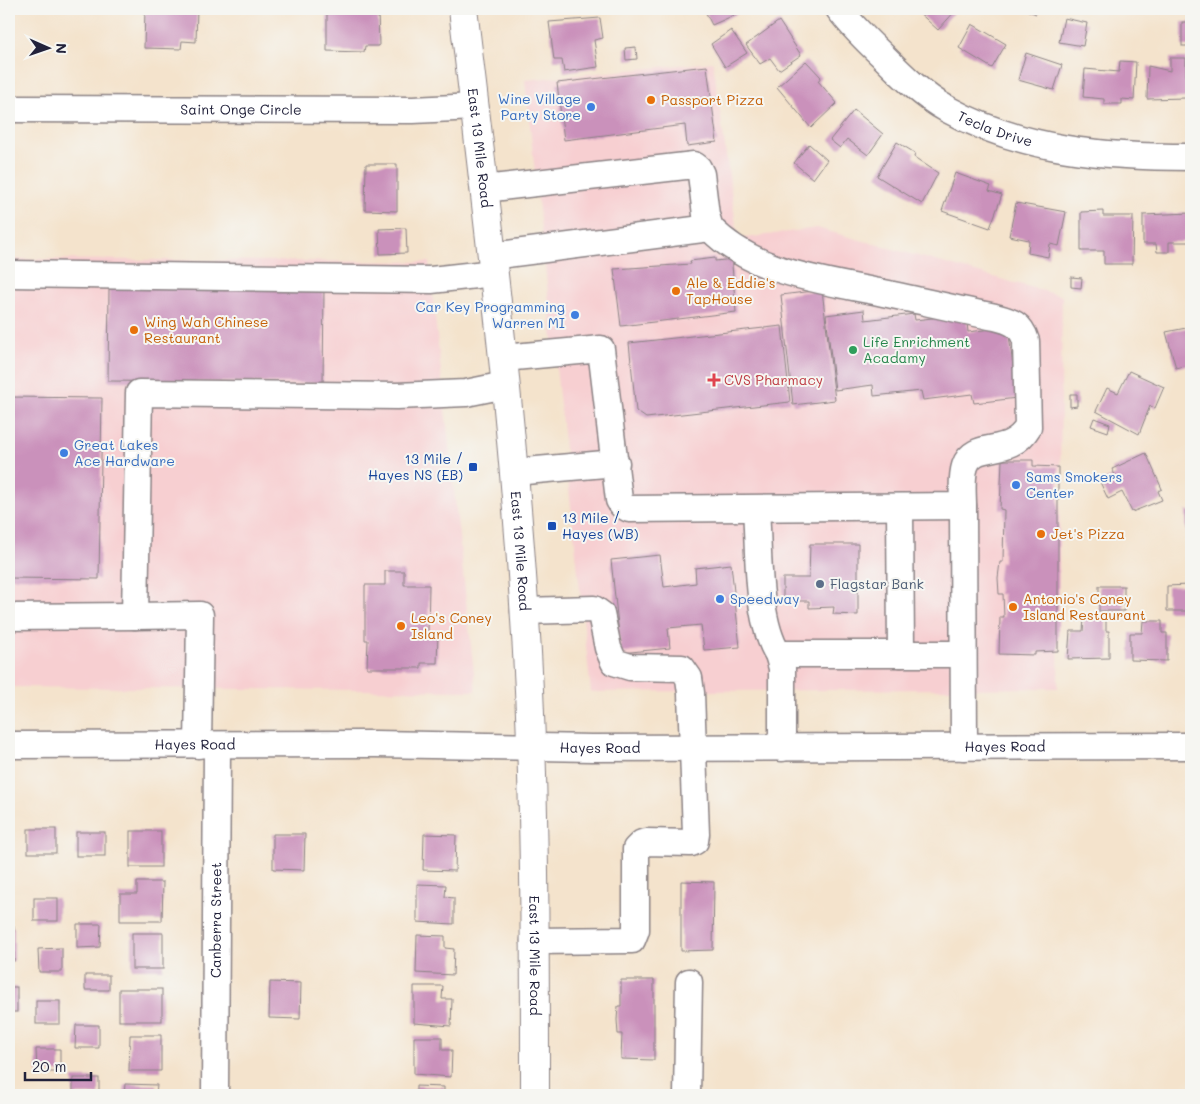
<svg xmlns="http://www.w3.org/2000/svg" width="1200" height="1104" viewBox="0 0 1200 1104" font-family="Mali,sans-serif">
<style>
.built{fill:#f7cfd1}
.building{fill:#ca91bb}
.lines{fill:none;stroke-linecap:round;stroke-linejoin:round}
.minor-casing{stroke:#8b8284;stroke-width:29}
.major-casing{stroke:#8b8284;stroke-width:30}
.minor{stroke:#fff;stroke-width:26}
.major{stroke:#fff;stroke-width:28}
.food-dot{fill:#e8710a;stroke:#f6f6f2;stroke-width:2}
.shop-dot{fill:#3f7fe0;stroke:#f6f6f2;stroke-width:2}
.leisure-dot{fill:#2e9e5b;stroke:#f6f6f2;stroke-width:2}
.health-dot{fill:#e0444e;stroke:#f6f6f2;stroke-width:2}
.transit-dot{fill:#1a4fb4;stroke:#f6f6f2;stroke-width:2}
.service-dot{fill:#5c6f8a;stroke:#f6f6f2;stroke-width:2}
.labels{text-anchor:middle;stroke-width:4;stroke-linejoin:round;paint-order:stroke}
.shop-label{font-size:14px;fill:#366cbe;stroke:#f6f6f2;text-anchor:start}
.food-label{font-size:14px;fill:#c56008;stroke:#f6f6f2;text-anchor:start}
.street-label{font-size:14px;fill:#22223b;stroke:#f6f6f2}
.leisure-label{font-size:14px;fill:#27864d;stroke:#f6f6f2;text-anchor:start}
.health-label{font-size:14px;fill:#be3a42;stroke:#f6f6f2;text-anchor:start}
.transit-label{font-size:14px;fill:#164399;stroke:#f6f6f2;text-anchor:end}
.service-label{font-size:14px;fill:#4e5e75;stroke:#f6f6f2;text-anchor:start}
</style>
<rect width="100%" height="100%" fill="#f6f6f2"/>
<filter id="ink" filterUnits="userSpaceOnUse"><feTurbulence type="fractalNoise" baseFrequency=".02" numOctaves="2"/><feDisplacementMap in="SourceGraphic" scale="10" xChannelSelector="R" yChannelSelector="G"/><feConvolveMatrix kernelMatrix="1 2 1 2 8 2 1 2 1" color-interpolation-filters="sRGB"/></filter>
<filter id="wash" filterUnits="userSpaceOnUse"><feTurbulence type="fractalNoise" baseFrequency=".0096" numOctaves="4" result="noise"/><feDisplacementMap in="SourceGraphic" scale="20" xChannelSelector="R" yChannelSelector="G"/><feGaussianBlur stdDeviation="1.12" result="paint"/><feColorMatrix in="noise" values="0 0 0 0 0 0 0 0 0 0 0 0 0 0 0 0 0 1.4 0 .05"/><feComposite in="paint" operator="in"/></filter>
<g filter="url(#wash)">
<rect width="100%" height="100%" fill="#f4e3cc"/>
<!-- built -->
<g class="built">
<polygon points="713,62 738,239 817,228 1062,296 1058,688 591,692 525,80"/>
<polygon points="9,259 429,262 476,691 9,687"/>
</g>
<g id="blocks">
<!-- building -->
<g class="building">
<polygon points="145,9 197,9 196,42 182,41 181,49 144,48"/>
<polygon points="327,9 378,10 379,46 365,46 364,52 327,51"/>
<polygon points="710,9 748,9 712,25 705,11"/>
<polygon points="915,9 957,9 938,30"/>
<polygon points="1024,9 1038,9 1036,14"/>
<polygon points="600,18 603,38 594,40 598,67 564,72 562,60 554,60 549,22"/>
<polygon points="1064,18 1087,23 1083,46 1059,42"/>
<polygon points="779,21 801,55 779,70 770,58 760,64 746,45"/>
<rect x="1182" y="22" width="9" height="24"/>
<polygon points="972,24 1006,44 992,68 959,48"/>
<polygon points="731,30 747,53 725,67 711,44"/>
<polygon points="636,47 637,59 626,60 625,48"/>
<polygon points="1026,53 1062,65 1054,90 1018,80"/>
<polygon points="1170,58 1186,58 1186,98 1147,99 1148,66 1170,71"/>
<polygon points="806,61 821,77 818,81 837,103 811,128 777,87"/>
<polygon points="1120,61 1136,62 1134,100 1122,99 1122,104 1104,104 1104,99 1083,97 1085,69 1119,72"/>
<polygon points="707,66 717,142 687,146 685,125 564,140 557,83"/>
<polygon points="854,110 883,134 868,155 847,139 840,148 830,140"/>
<polygon points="897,142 915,153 914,157 938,173 922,204 877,176"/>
<polygon points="809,144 827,160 813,179 794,163"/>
<polygon points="366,164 397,164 397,211 365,210"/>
<polygon points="955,173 991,186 989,191 1002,195 990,228 942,211"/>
<polygon points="1016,203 1066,212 1059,246 1050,244 1048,257 1028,253 1029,240 1009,236"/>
<polygon points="1103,211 1103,216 1133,216 1132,264 1104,264 1104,251 1081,251 1081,212"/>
<polygon points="1191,213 1191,242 1169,242 1169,252 1157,252 1156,244 1143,244 1143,215"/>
<polygon points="406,228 407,253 380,254 379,229"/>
<polygon points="715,258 715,261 734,259 734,264 732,265 736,312 621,326 614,269 691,264 690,261"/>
<polygon points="1071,277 1082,278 1081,288 1071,287"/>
<polygon points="109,287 324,288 323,383 108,381"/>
<polygon points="822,290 835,400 793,405 781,295"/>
<polygon points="864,310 865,320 914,314 915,320 966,314 968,332 1008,327 1017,398 974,403 972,394 923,400 921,391 874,396 873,385 835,390 826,315"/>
<polygon points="782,326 790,402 646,418 636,411 629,343"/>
<polygon points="1191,327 1191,364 1176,368 1166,332"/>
<polygon points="1129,371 1164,387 1155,408 1150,406 1139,434 1096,411 1107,388 1118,393"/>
<polygon points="1070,394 1077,394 1077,406 1070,407"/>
<polygon points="9,397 102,398 99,579 9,578"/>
<polygon points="1094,418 1110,424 1108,432 1091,426"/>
<polygon points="1146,453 1162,489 1158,491 1162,500 1132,512 1122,492 1108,499 1100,482 1115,475 1112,469"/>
<polygon points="1002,460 1033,460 1033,466 1058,467 1058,651 1035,652 1035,655 999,654 1000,617 1004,617 1003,594 999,594 998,578 1000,562 1003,562 1004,510 1000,509"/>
<polygon points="1186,511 1191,511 1191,550 1187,550"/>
<polygon points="810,544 858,544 858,615 833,614 834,607 809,608 809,601 783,601 783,578 809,578"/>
<polygon points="660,555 664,587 696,583 695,568 731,564 740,647 704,650 701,625 668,628 670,648 621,653 611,560"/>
<polygon points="385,571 404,571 404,585 429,585 428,634 438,634 437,663 421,663 421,668 367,668 368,640 365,640 365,585 385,585"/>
<polygon points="1188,585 1189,611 1167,611 1167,586"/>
<rect x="1099" y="586" width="25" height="25"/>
<polygon points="1084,618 1106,618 1106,631 1109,631 1109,658 1068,659 1070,631 1083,631"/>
<polygon points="1143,621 1162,621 1162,633 1167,633 1167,661 1130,660 1130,633 1142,633"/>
<rect x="28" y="829" width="28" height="24"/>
<rect x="130" y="831" width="31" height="36"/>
<rect x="76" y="832" width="29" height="24"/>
<polygon points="273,834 305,834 304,870 273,869"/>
<polygon points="424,834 456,835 455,871 423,870"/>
<polygon points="681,881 714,882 713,950 681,951"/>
<polygon points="137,882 163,882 162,921 120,921 120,894 137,894"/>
<polygon points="417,884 446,885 445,897 454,898 454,924 417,922"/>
<rect x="34" y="898" width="24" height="23"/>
<polygon points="77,924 101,924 100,947 77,948"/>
<rect x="9" y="927" width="5" height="34"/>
<rect x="132" y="933" width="31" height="36"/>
<polygon points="417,935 445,936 445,948 454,949 453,975 416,973"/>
<polygon points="62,948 62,972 39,972 38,949"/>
<rect x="85" y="975" width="24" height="15"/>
<polygon points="621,980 654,980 654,1060 621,1059 622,1034 618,1034 617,1020 618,1006 621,1006"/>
<polygon points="270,982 301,983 300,1019 269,1018"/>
<polygon points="414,986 443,986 442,999 452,999 451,1026 414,1023"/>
<rect x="9" y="987" width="8" height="25"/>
<rect x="119" y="989" width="43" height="32"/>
<rect x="36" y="1001" width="24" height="23"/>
<polygon points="76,1025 99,1025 99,1048 75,1048"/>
<polygon points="130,1035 161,1035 161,1071 129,1071"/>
<polygon points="414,1037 442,1037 442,1050 452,1050 451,1077 414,1074"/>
<polygon points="36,1049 60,1049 60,1072 37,1072"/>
<rect x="73" y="1078" width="26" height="17"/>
<polygon points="125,1084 157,1085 156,1095 124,1095"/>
<polygon points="416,1086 444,1087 444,1095 416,1095"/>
</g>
</g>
</g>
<g filter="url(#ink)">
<use href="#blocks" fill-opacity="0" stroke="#8b8284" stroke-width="1"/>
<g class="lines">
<!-- minor casing -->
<g class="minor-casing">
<g id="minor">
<path id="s1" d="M839 9C852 26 867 41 883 56 902 75 923 96 947 109 1023 151 1107 157 1191 157"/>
<path id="s2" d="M9 109 413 110 475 107"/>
<polyline points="484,189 694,165 698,168 701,174 706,215 710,228 492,256"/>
<polyline points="9,274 431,280 494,273"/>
<path d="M503 358 601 349 619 500 622 505 629 509 963 506C963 493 961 478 965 466 974 439 1009 459 1028 427L1026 341C1021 324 1011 321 995 317 956 309 917 300 879 292 821 280 753 273 710 228"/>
<polyline points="514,472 616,463"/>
<polyline points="963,506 964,747"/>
<polyline points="900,507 901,654 963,654"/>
<path d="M756 509C759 550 756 620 778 654"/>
<polyline points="524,611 594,609 601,614 608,648 614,662 630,667 682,668 689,678 691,693 696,834 695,841 691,843 646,842 642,843 636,849 636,930 632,940 534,941"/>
<polyline points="9,617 135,616"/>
<path id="s3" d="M9 745 375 744 591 748 1191 746"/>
<polyline points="198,745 200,615 135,616 139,393 397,396 466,393 505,385"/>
<polyline points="782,748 782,668 778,654 901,654"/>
<path id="s4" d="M215 1095 217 746"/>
<polyline points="687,1095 689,982"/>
</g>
</g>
<!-- major casing -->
<g class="major-casing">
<g id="major">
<path id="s5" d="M463 9C490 235 518 462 529 690 535 825 535 960 535 1095"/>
</g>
</g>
<!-- minor -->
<use href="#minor" class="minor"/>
<!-- major -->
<use href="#major" class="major"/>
</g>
</g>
<!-- markers -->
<g class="food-dot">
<circle cx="651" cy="100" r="5"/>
<circle cx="676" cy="291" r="5"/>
<circle cx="134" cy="330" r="5"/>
<circle cx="1041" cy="534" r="5"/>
<circle cx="1013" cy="607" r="5"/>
<circle cx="401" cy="626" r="5"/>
</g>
<g class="shop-dot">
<circle cx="591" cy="107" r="5"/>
<circle cx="575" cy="315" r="5"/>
<circle cx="64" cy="453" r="5"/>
<circle cx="1016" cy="485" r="5"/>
<circle cx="720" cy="599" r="5"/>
</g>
<circle class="leisure-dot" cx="853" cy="350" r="5"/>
<path class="health-dot" d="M711.5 372.5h5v5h5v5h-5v5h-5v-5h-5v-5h5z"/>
<g class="transit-dot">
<rect x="468" y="462" width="10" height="10" rx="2.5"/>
<rect x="547" y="521" width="10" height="10" rx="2.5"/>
</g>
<circle class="service-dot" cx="820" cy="584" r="5"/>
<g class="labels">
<!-- shop labels -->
<g class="shop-label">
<text x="581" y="104" text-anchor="end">Wine Village<tspan x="581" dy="16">Party Store</tspan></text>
<text x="565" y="312" text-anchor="end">Car Key Programming<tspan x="565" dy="16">Warren MI</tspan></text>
<text x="74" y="450">Great Lakes<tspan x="74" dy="16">Ace Hardware</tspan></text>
<text x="1026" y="482">Sams Smokers<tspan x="1026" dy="16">Center</tspan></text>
<text x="730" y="604">Speedway</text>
</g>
<!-- food labels -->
<g class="food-label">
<text x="661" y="105">Passport Pizza</text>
<text x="686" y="288">Ale &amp; Eddie's<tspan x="686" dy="16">TapHouse</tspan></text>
<text x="144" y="327">Wing Wah Chinese<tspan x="144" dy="16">Restaurant</tspan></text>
<text x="1051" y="539">Jet's Pizza</text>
<text x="1023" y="604">Antonio's Coney<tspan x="1023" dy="16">Island Restaurant</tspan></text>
<text x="411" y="623">Leo's Coney<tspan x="411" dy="16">Island</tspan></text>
</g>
<!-- street labels -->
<g class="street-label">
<text dy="5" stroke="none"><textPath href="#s2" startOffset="232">Saint Onge Circle</textPath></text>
<text dy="5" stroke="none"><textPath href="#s1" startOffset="200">Tecla Drive</textPath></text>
<text dy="5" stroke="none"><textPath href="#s5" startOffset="140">East 13 Mile Road</textPath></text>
<text dy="5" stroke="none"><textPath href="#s5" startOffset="545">East 13 Mile Road</textPath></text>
<text dy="5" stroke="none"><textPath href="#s3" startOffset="186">Hayes Road</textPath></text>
<text dy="5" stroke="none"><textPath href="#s3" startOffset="996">Hayes Road</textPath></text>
<text dy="5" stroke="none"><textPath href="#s3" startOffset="591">Hayes Road</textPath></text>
<text dy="5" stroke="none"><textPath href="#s4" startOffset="175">Canberra Street</textPath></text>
<text dy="5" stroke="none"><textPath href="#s5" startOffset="950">East 13 Mile Road</textPath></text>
</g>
<!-- leisure labels -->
<g class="leisure-label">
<text x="863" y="347">Life Enrichment<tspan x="863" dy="16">Acadamy</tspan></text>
</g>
<!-- health labels -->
<g class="health-label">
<text x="724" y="385">CVS Pharmacy</text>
</g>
<!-- transit labels -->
<g class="transit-label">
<text x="463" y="464">13 Mile /<tspan x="463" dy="16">Hayes NS (EB)</tspan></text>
<text x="562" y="523" text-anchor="start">13 Mile /<tspan x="562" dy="16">Hayes (WB)</tspan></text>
</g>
<!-- service labels -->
<g class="service-label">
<text x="830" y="589">Flagstar Bank</text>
</g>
</g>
<!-- margin -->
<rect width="1200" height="1104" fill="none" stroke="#f6f6f2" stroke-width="30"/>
<!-- north arrow -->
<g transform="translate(48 48) rotate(92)" stroke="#f6f6f2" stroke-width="4" paint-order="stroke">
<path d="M0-4L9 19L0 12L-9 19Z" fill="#22223b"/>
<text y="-8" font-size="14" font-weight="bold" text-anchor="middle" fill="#22223b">N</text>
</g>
<!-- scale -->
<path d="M25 1072v8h66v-8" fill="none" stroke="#22223b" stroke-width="2.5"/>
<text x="32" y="1072" font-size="15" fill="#22223b" stroke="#f6f6f2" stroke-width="4" paint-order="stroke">20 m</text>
</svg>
